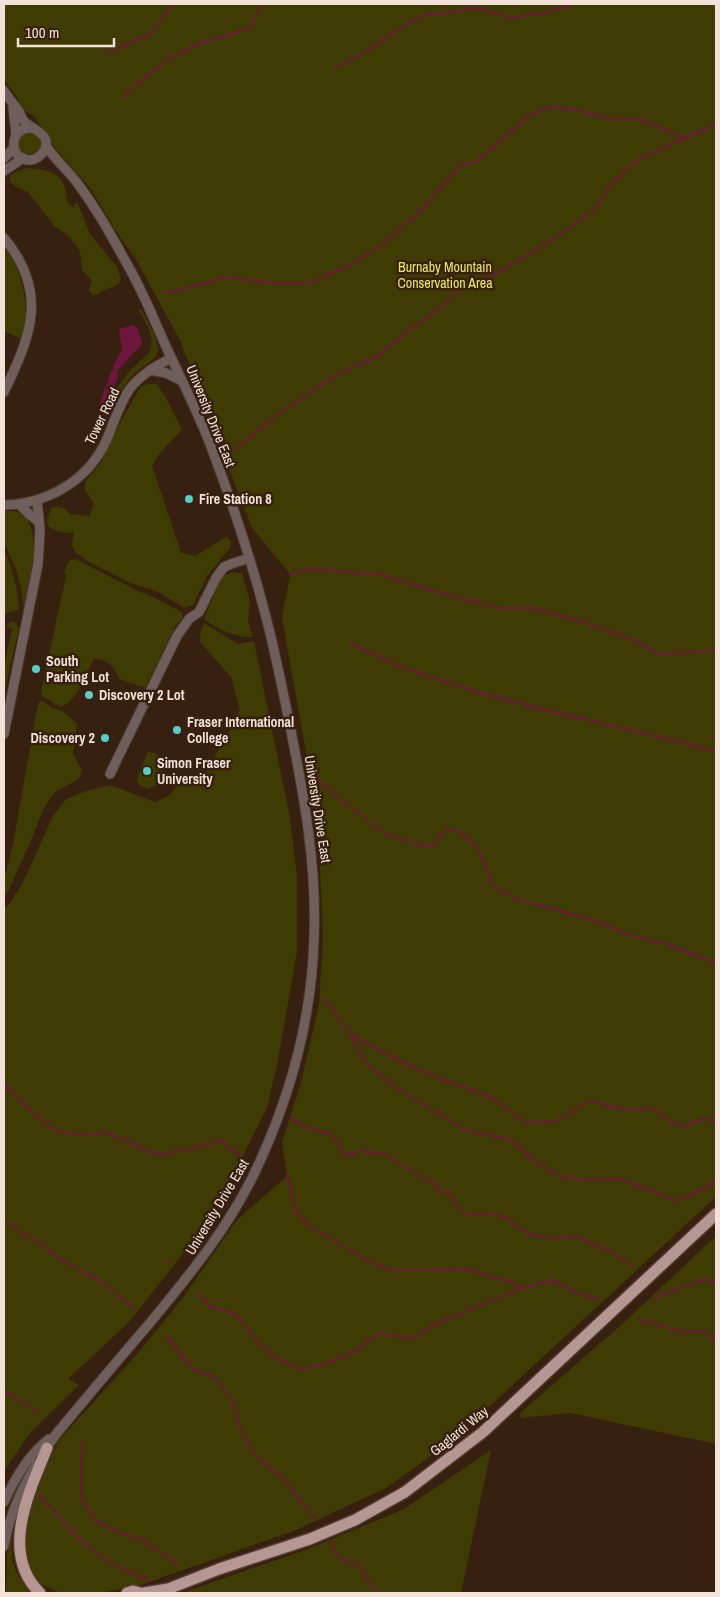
<svg xmlns="http://www.w3.org/2000/svg" width="720" height="1597" viewBox="0 0 720 1597" font-family="'Archivo Narrow',sans-serif">
<style>
.green{fill:#3e3b03}
.water{fill:#6f163f}
.lines{fill:none;stroke-linecap:round;stroke-linejoin:round}
.stream{stroke:#6f163f;stroke-width:2}
.minor-casing{stroke:#523b2d;stroke-width:11}
.major-casing{stroke:#523b2d;stroke-width:14}
.minor{stroke:#6e5f5d;stroke-width:9}
.major{stroke:#b69693;stroke-width:11}
.poi-dot{fill:#55cec6;stroke:#382011;stroke-width:2}
.labels{text-anchor:middle;stroke-width:5;stroke-linejoin:round;paint-order:stroke}
.park-label{font-size:14px;fill:#eee95e;stroke:#382011}
.street-label{font-size:14px;fill:#f2e1d7;stroke:#382011}
.poi-label{font-size:14px;font-weight:bold;fill:#f2e1d7;stroke:#382011;text-anchor:start}
</style>
<rect width="100%" height="100%" fill="#382011"/>
<!-- green -->
<g class="green">
<polygon points="4,4 716,4 716,1197 452,1441 386,1488 296,1530 138,1586 99,1593 60,1593 37,1582 27,1566 20,1543 25,1513 40,1478 59,1440 138,1353 182,1299 237,1220 287,1176 282,1142 302,1079 319,1004 323,939 319,842 310,775 282,618 290,574 252,528 179,338 135,258 116,231 91,189 55,148 34,116 22,109 17,97 4,79"/>
<circle cx="30" cy="143" r="11"/>
<path d="M25 168C38 169 56 169 63 183 66 188 66 197 68 203L74 208 75 203 78 204 90 234 117 267 121 281C115 289 104 288 97 295L92 294 89 290 92 281 82 270 80 251 76 245 66 234 55 227 28 192 16 187 10 181V175Z"/>
<path d="M4 246C8 253 13 260 16 267 24 284 31 322 21 339L4 331Z"/>
<path d="M138 309H141C146 319 158 338 158 349 159 360 143 365 137 371 121 386 118 400 108 418 111 389 128 371 149 353 157 339 145 321 138 309Z"/>
<path d="M149 384H157L166 398 182 430 159 454 152 466 181 553 195 556 226 537 231 541 230 548 207 576 193 605 185 608 158 592 133 584 89 562 75 552 72 545 74 532C63 534 58 532 48 526L47 521 51 508C60 504 64 508 70 514L89 516 94 504 85 490V482L101 463 120 423 141 386Z"/>
<path d="M4 511H14L23 514C40 534 33 561 29 584 27 592 27 600 23 607L22 594 17 572 4 542Z"/>
<path d="M4 549C12 569 18 587 19 609L4 614Z"/>
<path d="M75 559 136 590 155 598 182 612V619L176 625 145 688 119 679C114 665 107 661 94 658 87 672 76 704 60 707L42 696 41 692 66 576 64 571 69 561Z"/>
<path d="M233 572 242 574 250 601 248 621 253 637C235 638 218 629 204 619L222 576Z"/>
<polygon points="11,622 17,623 16,624 19,628 5,689 4,667 12,629 6,626"/>
<polygon points="204,623 238,644 254,641 290,818 297,877 297,952 277,1065 267,1108 226,1190 185,1251 129,1322 68,1379 79,1385 30,1433 4,1471 4,908 11,902 24,880 53,816 66,799 89,790 110,785 155,802 168,796 181,782 201,782 240,710 231,677 200,642 201,630"/>
<polygon points="43,701 52,708 63,711 77,724 73,754 82,770 79,779 55,792 44,808 29,845 8,892 4,894 4,880 13,844 37,709 39,702"/>
<polygon points="148,751 157,754 164,763 158,784 148,789 139,785 137,779"/>
<polygon points="716,1236 716,1444 570,1413 521,1418 520,1413 620,1326"/>
<polygon points="491,1450 461,1593 181,1593 308,1549 404,1509"/>
<path d="M10 1533H12C10 1559 13 1576 34 1593H6L7 1552Z"/>
</g>
<!-- water -->
<polygon class="water" points="133,325 138,329 142,344 117,371 118,377 110,395 104,416 99,410 99,405 112,370 115,371 113,366 122,350 119,329"/>
<g class="lines">
<!-- stream -->
<g class="stream">
<polyline points="652,4 654,4"/>
<polyline points="105,54 151,34 173,4"/>
<polyline points="334,69 368,50 404,25 426,15 477,8 513,18 555,10 573,4"/>
<polyline points="123,97 168,59 202,42 248,29 263,4"/>
<polyline points="166,293 229,277 269,283 309,283 349,265 378,247 417,215 461,164 476,162 530,115 553,106 589,113 612,119 639,119 685,138"/>
<polyline points="234,451 267,422 332,377 380,355 408,330 424,320 463,288 504,269 549,242 596,209 610,185 641,158 716,124"/>
<polyline points="290,574 310,569 378,574 438,592 499,608 533,608 581,621 629,638 660,654 716,650"/>
<path d="M350 643C368 651 386 661 405 668 504 705 609 722 710 750L716 751"/>
<polyline points="310,775 369,821"/>
<path d="M372 824C388 837 412 844 433 846L447 828C477 835 484 858 492 885L519 900 600 922 627 934 670 945 716 963"/>
<polyline points="325,999 349,1033 367,1064 392,1085 465,1130 512,1140 534,1160 561,1177 588,1180 621,1179 677,1201 708,1187 716,1179"/>
<polyline points="351,1035 402,1062 444,1080 493,1098 527,1123 557,1121 589,1101 628,1110 650,1108 671,1122 682,1126 703,1119 716,1121"/>
<polyline points="4,1084 40,1119 58,1131 80,1135 105,1132 158,1155 190,1149 222,1140 231,1150 240,1154"/>
<polyline points="290,1118 309,1128 331,1134 339,1144 344,1156 359,1151 388,1155 424,1179 433,1182 440,1192 449,1193 462,1213 483,1215 492,1213 512,1220 517,1228 534,1235 554,1239 575,1236 617,1255 633,1266"/>
<polyline points="287,1176 296,1212 309,1226 370,1262 392,1270 466,1269 511,1282 522,1288 552,1280 581,1295 598,1298"/>
<polyline points="4,1219 17,1230 45,1246 61,1260 102,1282 135,1309"/>
<polyline points="167,1261 169,1263"/>
<polyline points="197,1293 211,1307 234,1313 257,1341 277,1359 300,1369 329,1363 355,1351 380,1333 412,1339 433,1325 522,1288"/>
<polyline points="655,1297 706,1279 716,1284"/>
<polyline points="638,1320 649,1322 683,1332 704,1331 716,1342"/>
<polyline points="166,1336 192,1368 214,1377 232,1400 242,1432 255,1455 286,1482 316,1520"/>
<polyline points="4,1391 40,1413"/>
<polyline points="82,1440 81,1499 95,1520 123,1534 146,1542 177,1564"/>
<path d="M38 1495C61 1517 81 1544 108 1561 121 1569 137 1575 151 1581"/>
<polyline points="330,1542 339,1558 359,1565 372,1587 380,1593"/>
</g>
<!-- minor casing -->
<g class="minor-casing">
<g id="minor">
<path d="M4 91C9 98 13 104 18 110 20 112 21 117 23 120 31 130 53 133 44 151 41 156 36 159 31 160 9 162 7 127 32 128"/>
<polyline points="13,107 16,135"/>
<polyline points="4,158 14,148"/>
<polyline points="4,171 23,158"/>
<path d="M4 238C49 292 31 336 4 392"/>
<polyline points="150,370 166,373 182,381"/>
<path d="M4 505C48 504 89 480 107 439 114 422 119 405 129 390 140 375 156 366 171 358"/>
<polyline points="20,505 29,514 39,522"/>
<polyline points="4,734 38,564 40,530 37,500"/>
<polyline points="110,774 177,636 189,619 199,612 216,578 224,567 231,564 249,558"/>
<path d="M44 1452 57 1433C87 1397 118 1360 149 1324 192 1272 234 1221 261 1159 292 1090 312 1014 314 938 317 866 304 796 290 726 283 691 276 656 267 621 252 562 232 502 210 444 198 413 183 383 169 353 157 327 147 301 133 275 116 244 99 212 78 184 68 170 55 160 46 146"/>
<path d="M4 1502C14 1480 29 1454 49 1439"/>
<path d="M4 1546C9 1516 21 1489 37 1463"/>
</g>
</g>
<!-- major casing -->
<g class="major-casing">
<g id="major">
<path d="M40 1593C0 1554 28 1494 47 1448"/>
<polyline points="127,1593 133,1591 140,1593"/>
<polyline points="144,1593 168,1589 219,1569 310,1539 355,1520 405,1492 483,1432 716,1214"/>
</g>
</g>
<!-- minor -->
<use href="#minor" class="minor"/>
<!-- major -->
<use href="#major" class="major"/>
</g>
<!-- markers -->
<g class="poi-dot">
<circle cx="189" cy="499" r="5"/>
<circle cx="36" cy="669" r="5"/>
<circle cx="89" cy="695" r="5"/>
<circle cx="177" cy="730" r="5"/>
<circle cx="105" cy="738" r="5"/>
<circle cx="147" cy="771" r="5"/>
</g>
<g class="labels">
<!-- park labels -->
<g class="park-label">
<text x="445" y="272">Burnaby Mountain<tspan x="445" dy="16">Conservation Area</tspan></text>
</g>
<!-- street labels -->
<g class="street-label">
<text transform="translate(102 416) rotate(-64)" y="5">Tower Road</text>
<text transform="translate(211 416) rotate(68)" y="5">University Drive East</text>
<text transform="translate(318 809) rotate(81)" y="5">University Drive East</text>
<text transform="translate(217 1207) rotate(-59)" y="5">University Drive East</text>
<text transform="translate(459 1431) rotate(-39)" y="5">Gaglardi Way</text>
</g>
<!-- poi labels -->
<g class="poi-label">
<text x="199" y="504">Fire Station 8</text>
<text x="46" y="666">South<tspan x="46" dy="16">Parking Lot</tspan></text>
<text x="99" y="700">Discovery 2 Lot</text>
<text x="187" y="727">Fraser International<tspan x="187" dy="16">College</tspan></text>
<text x="95" y="743" text-anchor="end">Discovery 2</text>
<text x="157" y="768">Simon Fraser<tspan x="157" dy="16">University</tspan></text>
</g>
</g>
<!-- border -->
<rect width="720" height="1597" fill="none" stroke="#f2e1d7" stroke-width="10"/>
<!-- scale -->
<path d="M18 38v8h96v-8" fill="none" stroke="#f2e1d7" stroke-width="2.5"/>
<text x="25" y="38" font-size="15" fill="#f2e1d7" stroke="#382011" stroke-width="4" paint-order="stroke">100 m</text>
</svg>
